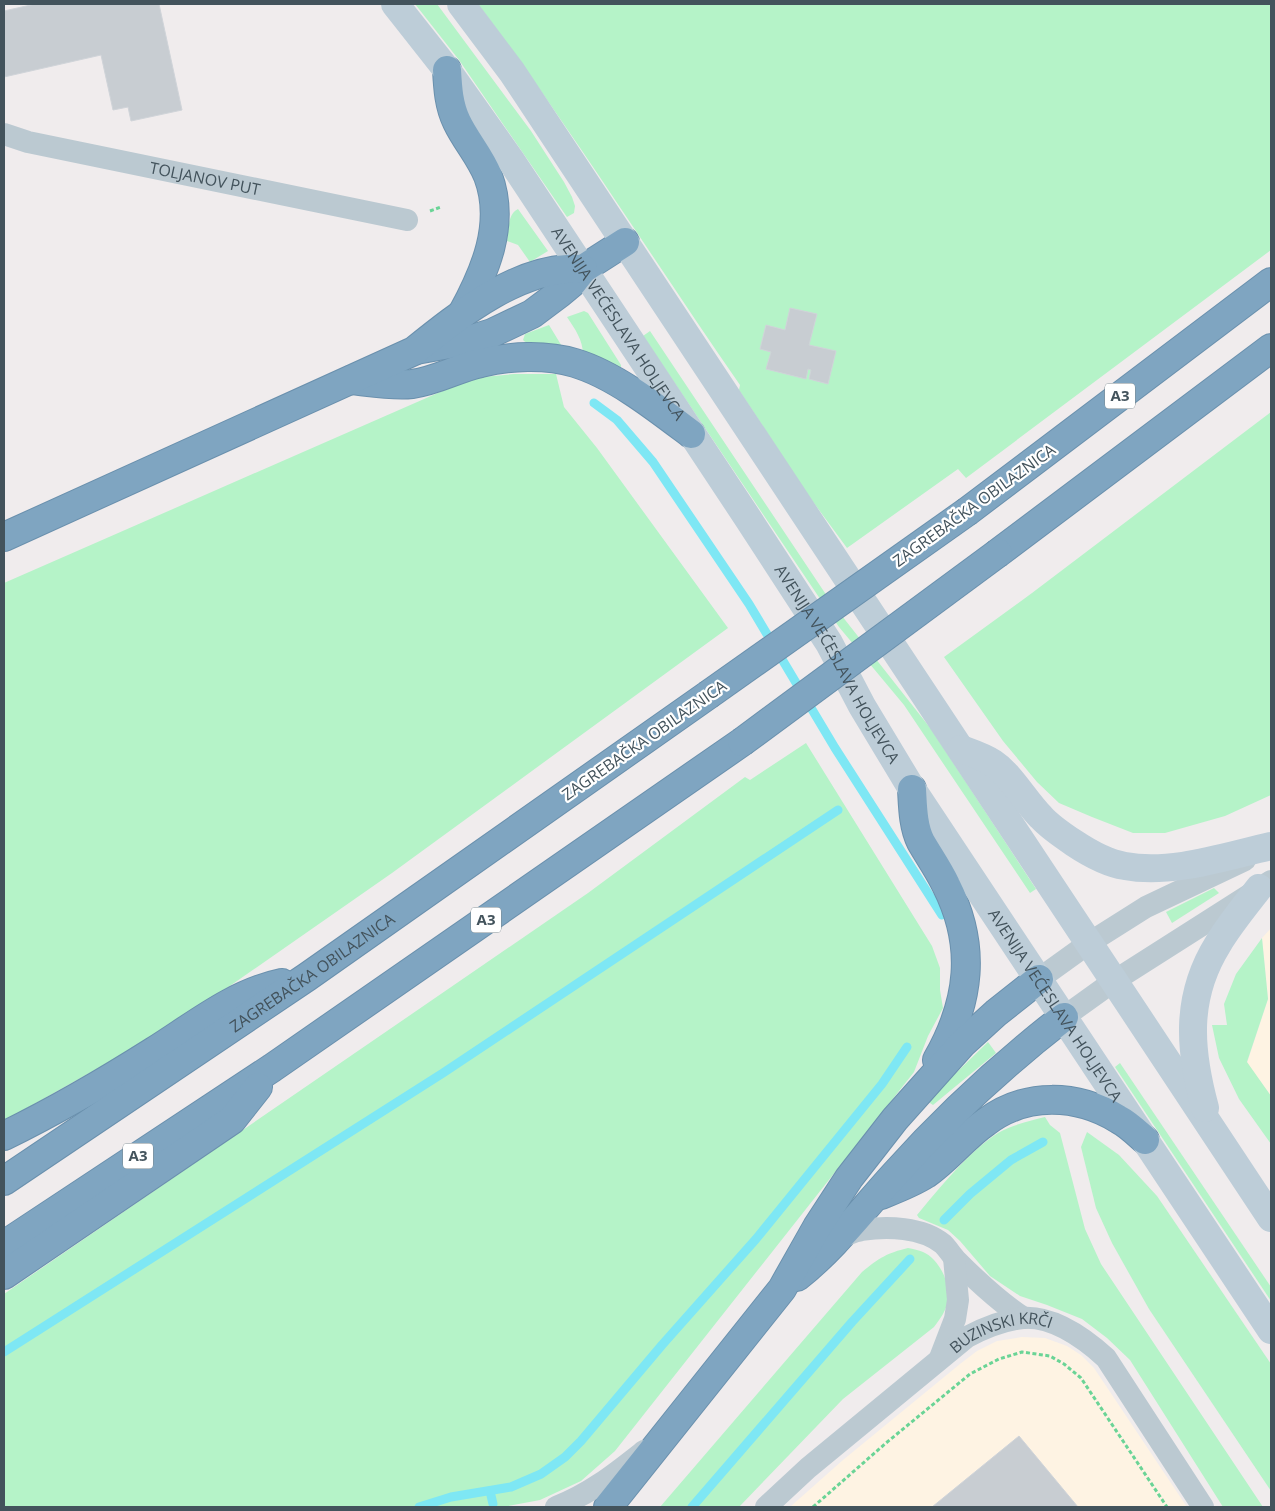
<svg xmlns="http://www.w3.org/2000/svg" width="1275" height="1511" viewBox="0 0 1275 1511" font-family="'Open Sans',sans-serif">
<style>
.commercial{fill:#fef3e3}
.green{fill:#b5f3c8}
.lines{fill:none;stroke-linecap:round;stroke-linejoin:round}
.stream{stroke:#7ee7f4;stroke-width:9}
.building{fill:#c8cdd2;stroke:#d0d4d9}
.motorway-casing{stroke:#6a90ad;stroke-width:30}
.path{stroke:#6ad496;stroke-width:3;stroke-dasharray:4 2.5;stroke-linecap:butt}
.minor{stroke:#bbc9d1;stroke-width:22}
.secondary{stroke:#bdcdd8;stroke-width:28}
.motorway{stroke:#7fa5c1;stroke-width:28}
.motorway-bridge-casing{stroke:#6a90ad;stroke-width:30;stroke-linecap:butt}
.motorway-bridge{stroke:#7fa5c1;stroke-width:28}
.labels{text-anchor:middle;stroke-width:4.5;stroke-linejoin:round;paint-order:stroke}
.shield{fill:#fff;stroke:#7b878d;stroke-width:1}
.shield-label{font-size:15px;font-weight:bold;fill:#43535c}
.street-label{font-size:16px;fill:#43535c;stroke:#fff}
</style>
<rect width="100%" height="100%" fill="#f0eced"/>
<!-- commercial -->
<g class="commercial">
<polygon points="1271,928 1271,1096 1247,1063 1268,999 1262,938"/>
<polygon points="1022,1337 1045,1338 1067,1346 1081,1355 1094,1368 1187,1507 790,1507 843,1460 960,1364 977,1351 997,1341"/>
</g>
<!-- green -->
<g class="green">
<polygon points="415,4 437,4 531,131 564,182 572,197 575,206 574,213 567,217 459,60"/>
<path d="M478 4H1271V250L966 478 958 469 847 548 808 495 739 390 740 385C652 258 570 127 478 4Z"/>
<path d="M518 209 548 251 530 262 518 245 507 241C509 231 507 214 518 209Z"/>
<path d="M584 311 588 313 621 365V368L618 370 583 355C583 340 575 329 567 317Z"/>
<path d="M549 325 563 348C552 347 531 348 523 340L525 334Z"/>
<polygon points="650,331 831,602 931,729 1036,889 1030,893 904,705 839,627 643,336"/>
<polygon points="514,374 556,374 564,407 597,448 728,628 392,873 214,997 125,1053 4,1121 4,583 472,378"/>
<polygon points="1271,412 1271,795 1225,816 1165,833 1133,833 1092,817 1059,803 1037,782 1003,741 944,657 1032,593"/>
<polygon points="806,743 932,946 940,968 940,990 943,1008 928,1036 914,1072 615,1451 581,1481 540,1500 503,1507 4,1507 4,1294 588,893 745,777 750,780"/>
<polygon points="1214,888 1219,893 1172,923 1166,912"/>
<polygon points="1262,938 1268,999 1247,1062 1271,1096 1271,1144 1239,1099 1219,1058 1212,1025 1227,1025 1224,1004 1236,974"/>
<polygon points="988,1042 996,1053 933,1105 927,1101"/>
<polygon points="1120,1063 1271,1287 1271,1301 1115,1067"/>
<path d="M1045 1117 1050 1125 1060 1133 1085 1229 1101 1264 1263 1507H1223L1130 1360 1107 1338 1082 1319 1047 1305 1020 1296 990 1276 960 1241 948 1230 919 1218 917 1215C938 1190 970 1150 998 1133 1012 1125 1029 1121 1045 1117Z"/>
<polygon points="1087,1132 1119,1155 1157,1196 1271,1364 1271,1491 1149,1309 1112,1243 1096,1208 1081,1147"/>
<path d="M908 1248C913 1249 919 1250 923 1252 939 1259 950 1282 948 1299 947 1310 940 1319 934 1327L843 1399 739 1507H660L862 1272C879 1258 887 1253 908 1248Z"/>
</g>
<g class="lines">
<!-- stream -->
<g class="stream">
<polyline points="594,403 617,420 653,462 749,604 835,748 942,915"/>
<polyline points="944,1220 970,1194 1011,1160 1043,1142"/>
<polyline points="4,1352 443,1073 838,810"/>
<polyline points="490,1491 493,1504"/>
<polyline points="419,1507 451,1497 511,1487 541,1474 565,1457 581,1441 662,1345 756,1239 882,1084 907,1047"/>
<polyline points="692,1507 852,1322 910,1259"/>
</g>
</g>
<!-- building -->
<g class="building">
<polygon points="35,4 159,4 182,110 131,121 128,107 113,110 101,55 4,77 4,11"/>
<polygon points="790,308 817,314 809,345 836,351 828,384 809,379 811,370 808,369 806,379 766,369 771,352 760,349 766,325 785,330"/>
<polygon points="1019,1436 1078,1507 932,1507"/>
</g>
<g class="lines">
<!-- motorway casing -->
<g class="motorway-casing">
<g id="motorway">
<path d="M447 70C448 88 449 106 457 122 466 141 480 156 488 176 506 224 485 272 462 314"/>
<polyline points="416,350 466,341 492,333 532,314 560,293 572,283 583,269 625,242"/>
<path d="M351 380C370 382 392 386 412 384 436 381 457 368 481 363 510 356 545 354 575 363 615 375 658 409 691 434"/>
<polyline points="968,511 1271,282"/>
<path d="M4 537 414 351C460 314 522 264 583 269"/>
<polyline points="998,553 1271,348"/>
<path d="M912 789C913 806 913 826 921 842 929 856 939 870 946 885 977 946 970 1002 937 1060"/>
<path d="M4 1136C55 1111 105 1082 154 1051 194 1026 234 993 282 983"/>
<path id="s4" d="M4 1181 307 977 708 695"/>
<path d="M881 1195C896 1189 912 1183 926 1174 948 1159 964 1137 986 1122 1026 1092 1077 1094 1118 1119 1128 1124 1137 1133 1145 1140"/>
<polyline points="4,1245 272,1068 742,742"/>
<polyline points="4,1275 232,1120 258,1087"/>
<path d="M797 1277C834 1248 862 1210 894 1175 946 1117 1002 1065 1064 1017"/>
<polyline points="608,1507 782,1289 817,1227 849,1178 895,1119 962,1044 996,1013 1039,979"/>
</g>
</g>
<!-- path -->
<g class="path">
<polyline points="430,211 441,207"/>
<polyline points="813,1507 886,1443 970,1374 999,1359 1022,1352 1050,1356 1064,1364 1081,1378 1167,1507"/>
</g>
<!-- minor -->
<g class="minor">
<path id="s1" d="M4 134 28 142 407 220"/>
<polyline points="1039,979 1089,943 1146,907 1245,860"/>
<polyline points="1064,1017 1114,981 1271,881"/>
<path d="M840 1237C847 1235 854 1231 862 1230 887 1226 922 1227 943 1244 948 1249 952 1256 957 1261 978 1282 999 1302 1024 1318"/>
<polyline points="940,1358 955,1319 958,1300 954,1258"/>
<path d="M556 1507C590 1494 616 1473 644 1451"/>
<path id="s2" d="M766 1507 808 1468 967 1337C984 1328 1004 1320 1023 1318 1053 1316 1085 1339 1106 1358L1203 1507"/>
</g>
<!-- secondary -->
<g class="secondary">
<path id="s3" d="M395 4 447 70 510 159 747 517 829 643 862 706 912 789 1271 1330"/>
<polyline points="461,4 512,72 1271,1218"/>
<path d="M961 749C972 753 984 757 993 763 1011 775 1025 801 1041 817 1050 827 1062 835 1074 843 1089 853 1106 863 1125 866 1171 875 1226 856 1271 846"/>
<path d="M1205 1108C1189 1049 1185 997 1218 944 1230 924 1245 906 1259 888"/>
</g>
<!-- motorway -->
<use href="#motorway" class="motorway"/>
<!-- motorway-bridge casing -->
<g class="motorway-bridge-casing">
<g id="motorway-bridge">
<polyline points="708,695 968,511"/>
<polyline points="742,742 998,553"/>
</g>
</g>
<!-- motorway-bridge -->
<use href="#motorway-bridge" class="motorway-bridge"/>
</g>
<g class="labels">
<!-- shield labels -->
<g class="shield">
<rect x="1105" y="383.5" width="30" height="25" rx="4"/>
<rect x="471" y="907.5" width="30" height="25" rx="4"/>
<rect x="123" y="1143.5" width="30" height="25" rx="4"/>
</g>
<g class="shield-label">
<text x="1120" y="401">A3</text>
<text x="486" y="925">A3</text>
<text x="138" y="1161">A3</text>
</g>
<!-- street labels -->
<g class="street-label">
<text dy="6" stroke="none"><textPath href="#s1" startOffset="206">TOLJANOV PUT</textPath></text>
<text dy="6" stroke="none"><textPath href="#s3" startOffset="390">AVENIJA VEĆESLAVA HOLJEVCA</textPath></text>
<text transform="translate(974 505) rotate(-36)" y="6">ZAGREBAČKA OBILAZNICA</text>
<text dy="6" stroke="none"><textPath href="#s3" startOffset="795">AVENIJA VEĆESLAVA HOLJEVCA</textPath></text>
<text transform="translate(644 740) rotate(-35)" y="6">ZAGREBAČKA OBILAZNICA</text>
<text dy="6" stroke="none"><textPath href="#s4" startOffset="372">ZAGREBAČKA OBILAZNICA</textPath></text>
<text dy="6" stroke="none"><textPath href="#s3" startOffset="1200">AVENIJA VEĆESLAVA HOLJEVCA</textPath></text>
<text dy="6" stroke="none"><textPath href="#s2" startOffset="298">BUZINSKI KRČI</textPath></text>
</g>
</g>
<!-- border -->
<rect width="1275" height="1511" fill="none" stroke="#43535c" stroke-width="10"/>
</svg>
